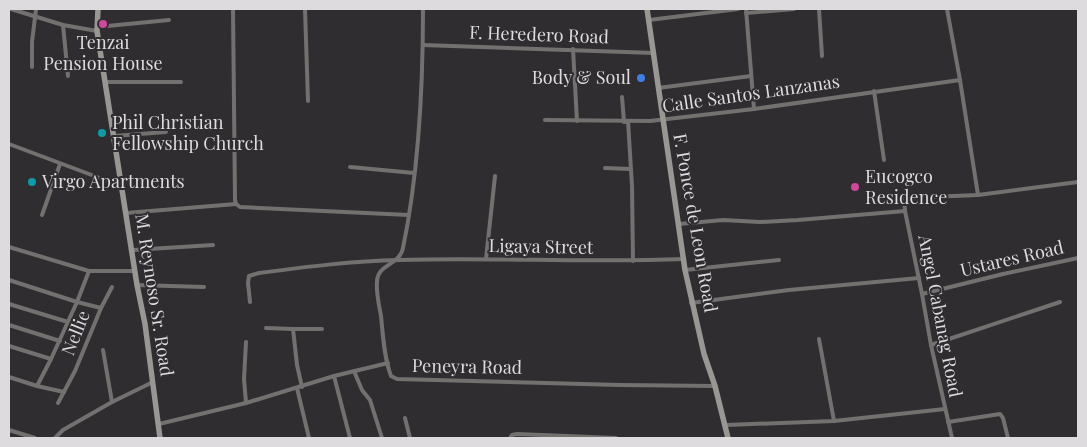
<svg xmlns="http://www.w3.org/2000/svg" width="1087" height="447" viewBox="0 0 1087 447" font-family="'Playfair Display',serif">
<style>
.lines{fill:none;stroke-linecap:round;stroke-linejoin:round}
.street{stroke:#73716f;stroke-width:4}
.secondary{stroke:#999694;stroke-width:5.5}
.hotel-dot{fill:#d1479c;stroke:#302d31;stroke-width:2}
.shop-dot{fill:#3f7fe0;stroke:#302d31;stroke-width:2}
.culture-dot{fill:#0f9aa8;stroke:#302d31;stroke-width:2}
.labels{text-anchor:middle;stroke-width:4;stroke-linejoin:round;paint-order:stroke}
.street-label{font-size:18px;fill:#dddbde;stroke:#302d31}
.poi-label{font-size:18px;fill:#dddbde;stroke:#302d31;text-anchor:start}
</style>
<rect width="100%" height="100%" fill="#302d31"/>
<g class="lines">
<!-- street -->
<g class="street">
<polyline points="11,9 63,25 97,31"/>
<polyline points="233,9 235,200 236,204 240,207 409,215"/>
<polyline points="305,9 308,101"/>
<path d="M423 9C423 87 419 171 403 248 400 265 377 264 377 282 376 293 379 305 381 316 383 335 384 358 391 376L397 379 620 385 715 386"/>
<polyline points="746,9 754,109"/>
<polyline points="819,9 822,56"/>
<polyline points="947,9 960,80 978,195"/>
<polyline points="746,13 794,9"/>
<polyline points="649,20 738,9"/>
<polyline points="63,25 68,76"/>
<polyline points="97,27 169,20"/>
<polyline points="423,45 654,53"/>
<polyline points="573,49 577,121"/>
<polyline points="32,67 32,42 36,9"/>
<polyline points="106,82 181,82"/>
<polyline points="658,88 751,76"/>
<polyline points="874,91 884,160"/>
<polyline points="622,97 624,122 628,121 632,186 633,261"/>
<polyline points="545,120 650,121 754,109 960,80"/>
<polyline points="114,136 166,132"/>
<polyline points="9,144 121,186"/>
<polyline points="350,167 414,173"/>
<polyline points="605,168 631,169"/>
<polyline points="126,213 236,204"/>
<polyline points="42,215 60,164"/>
<polyline points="679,224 723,220 760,222 798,220 905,211"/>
<polyline points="9,247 89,271 135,271"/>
<polyline points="133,250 213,245"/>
<polyline points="486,259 495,176"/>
<polyline points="685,270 779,260"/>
<polyline points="9,280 77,302 51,359 37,386"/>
<polyline points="137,285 204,287"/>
<polyline points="922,294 1003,274 1078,258"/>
<path d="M250 302 248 283 249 276 259 273C305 267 352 261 399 260 494 257 588 263 683 259"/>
<polyline points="691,303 789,290 919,278"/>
<polyline points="9,304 68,322"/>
<polyline points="101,308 112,287"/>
<polyline points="9,325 60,341"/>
<polyline points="266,328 293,329"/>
<polyline points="819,339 834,421"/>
<polyline points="246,342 244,379 246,403"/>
<polyline points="931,345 1060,302"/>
<polyline points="9,346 51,359"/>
<polyline points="103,350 112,402"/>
<polyline points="354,371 362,390 370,400 382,438"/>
<polyline points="334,376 350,438"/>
<polyline points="9,377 37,386 64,392"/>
<polyline points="302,387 297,365 293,329 322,329"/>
<polyline points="297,388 309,438"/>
<polyline points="58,403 75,371 101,308 77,302 89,271"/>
<polyline points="405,418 410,438"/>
<polyline points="948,422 1000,414 1003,418 1008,438"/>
<polyline points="159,424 246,403 334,376 388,363"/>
<polyline points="726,425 834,421 945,409"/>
<polyline points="9,430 35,438"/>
<polyline points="55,438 63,430 112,402 153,382"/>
<polyline points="510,438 512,435 517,434 616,438"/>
<polyline points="952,438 931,345 922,294 905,211 904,198 978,195 1078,182"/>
</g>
<!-- secondary -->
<g class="secondary">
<polyline points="98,9 97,31 137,285 145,324 160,438"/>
<polyline points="647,9 685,270 704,354 715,386 728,438"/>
</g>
</g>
<!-- markers -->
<g class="hotel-dot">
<circle cx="103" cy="24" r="5"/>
<circle cx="855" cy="187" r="5"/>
</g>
<circle class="shop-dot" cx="641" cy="78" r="5"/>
<g class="culture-dot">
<circle cx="102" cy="133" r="5"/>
<circle cx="32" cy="182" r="5"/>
</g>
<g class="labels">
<!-- street labels -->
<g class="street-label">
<text transform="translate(539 35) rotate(2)" y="6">F. Heredero Road</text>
<text transform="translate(751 94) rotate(-8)" y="6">Calle Santos Lanzanas</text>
<text transform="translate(695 223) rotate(80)" y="6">F. Ponce de Leon Road</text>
<text transform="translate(541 247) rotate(1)" y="6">Ligaya Street</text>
<text transform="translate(1012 259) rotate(-13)" y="6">Ustares Road</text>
<text transform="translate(154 295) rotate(81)" y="6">M. Reynoso Sr. Road</text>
<text transform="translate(940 316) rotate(79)" y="6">Angel Cabanag Road</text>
<text transform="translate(76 333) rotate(-68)" y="6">Nellie</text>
<text transform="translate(467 367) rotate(1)" y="6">Peneyra Road</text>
</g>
<!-- poi labels -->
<g class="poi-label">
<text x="103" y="49" text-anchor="middle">Tenzai<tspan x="103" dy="21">Pension House</tspan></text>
<text x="631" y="84" text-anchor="end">Body &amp; Soul</text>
<text x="112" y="129">Phil Christian<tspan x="112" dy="21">Fellowship Church</tspan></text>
<text x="865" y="183">Eucogco<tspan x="865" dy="21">Residence</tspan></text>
<text x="42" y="188">Virgo Apartments</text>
</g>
</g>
<!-- border -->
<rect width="1087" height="447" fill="none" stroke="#dddbde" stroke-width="20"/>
</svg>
